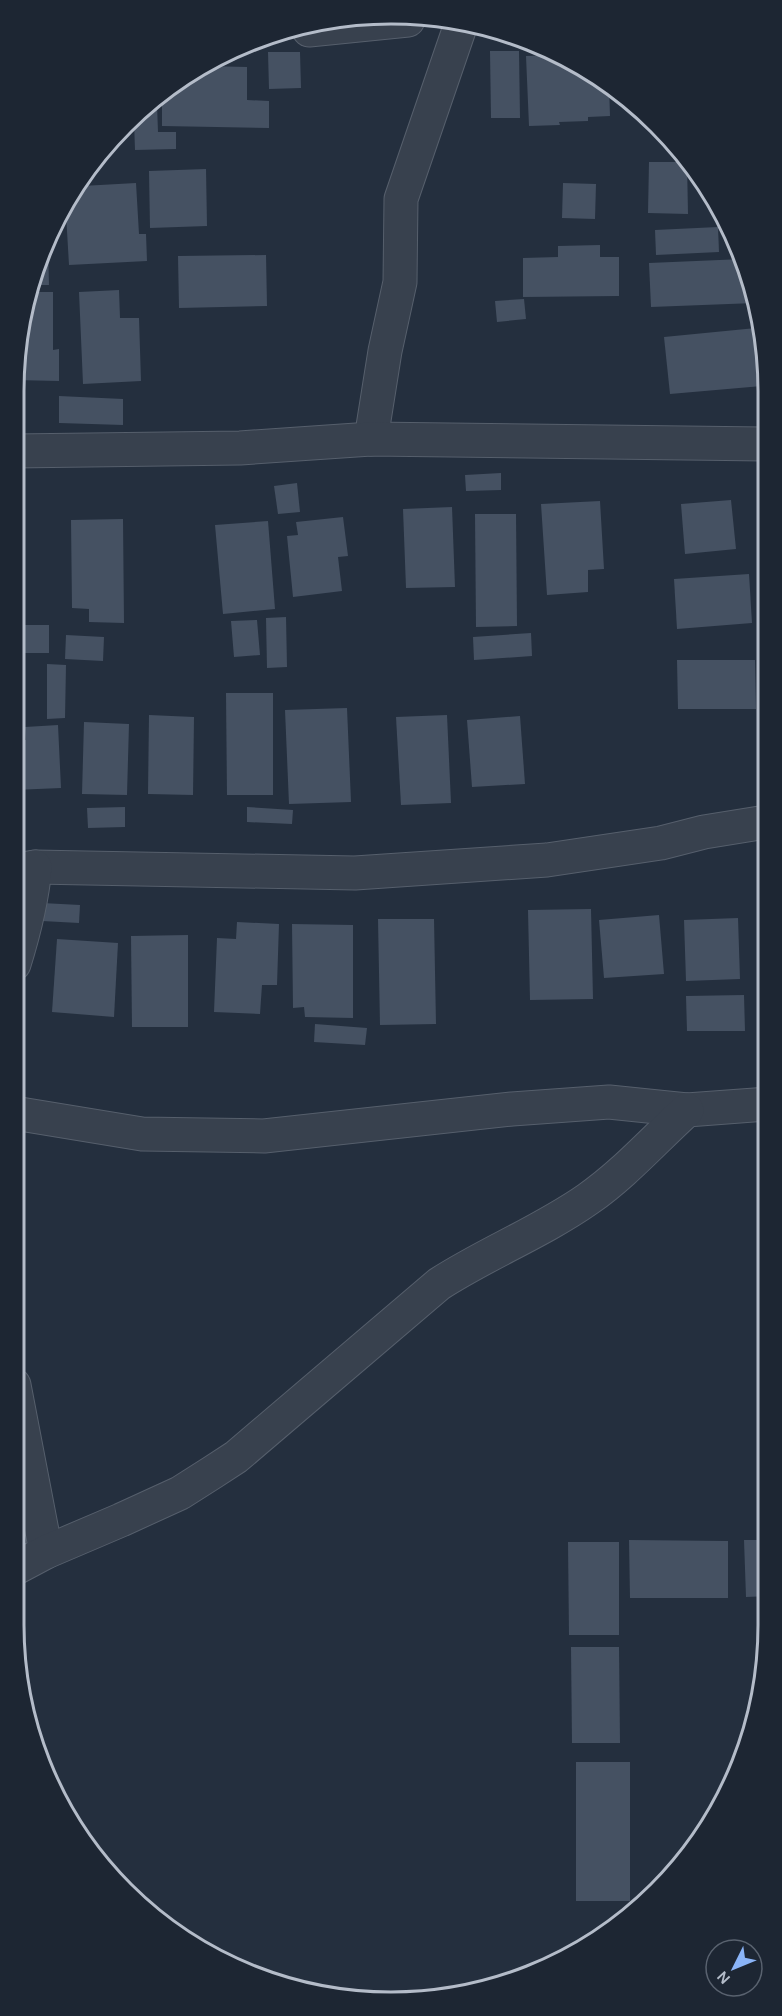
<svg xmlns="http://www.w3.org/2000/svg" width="782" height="2016" viewBox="0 0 782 2016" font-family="Karla,sans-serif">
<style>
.building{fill:#455162}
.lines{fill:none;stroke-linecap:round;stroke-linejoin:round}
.street-casing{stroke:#565f6c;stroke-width:35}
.street{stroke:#38414e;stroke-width:33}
.rim{fill:none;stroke:#b4bcc9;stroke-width:3}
</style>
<rect width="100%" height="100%" fill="#242f3e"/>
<!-- building -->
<g class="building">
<polygon points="490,51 519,51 520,118 491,118"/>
<polygon points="268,52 300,52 301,88 269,89"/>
<polygon points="557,55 582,68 582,77 600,77 609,85 610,116 588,117 588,121 559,122 560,125 529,126 526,56"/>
<polygon points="206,66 247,67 247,100 269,101 269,128 162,126 162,100"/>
<polygon points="157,104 158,132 176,132 176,149 135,150 134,121"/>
<polygon points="645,116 659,128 646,129"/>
<polygon points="649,162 687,162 688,214 648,213"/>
<polygon points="206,169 207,226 150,228 149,171"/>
<polygon points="136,183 139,234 146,234 147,261 69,265 66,214 82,186"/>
<polygon points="563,183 596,184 595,219 562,218"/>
<polygon points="718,227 719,252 656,255 655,230"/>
<polygon points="48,244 49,285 31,285 33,270"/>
<polygon points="600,245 600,257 619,257 619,296 523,297 523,258 558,257 558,246"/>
<polygon points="266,255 267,306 179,308 178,256"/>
<polygon points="743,259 755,303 651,307 649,263"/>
<polygon points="119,290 120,318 139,318 141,381 83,384 79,292"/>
<polygon points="30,292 53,292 53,350 59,349 59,381 15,380"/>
<polygon points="524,299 526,319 497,322 495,301"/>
<polygon points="756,328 762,386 670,394 664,337"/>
<polygon points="59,396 123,399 123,425 59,423"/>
<polygon points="501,473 501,490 466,491 465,475"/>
<polygon points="297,483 300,512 278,514 274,486"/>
<polygon points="731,500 736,549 685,554 681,504"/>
<polygon points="600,501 604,569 588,570 588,592 547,595 541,504"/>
<polygon points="452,507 455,587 406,588 403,509"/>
<polygon points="475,514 516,514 517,626 476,627"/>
<polygon points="343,517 348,556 338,557 342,591 293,597 287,536 298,535 296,522"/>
<polygon points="123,519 124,623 89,622 89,609 72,608 71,520"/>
<polygon points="268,521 275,609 223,614 215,525"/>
<polygon points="749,574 752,623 677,629 674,579"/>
<polygon points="286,617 287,667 267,668 266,618"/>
<polygon points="257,620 260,655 234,657 231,621"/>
<rect x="14" y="625" width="35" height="28"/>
<polygon points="531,633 532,656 474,660 473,637"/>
<polygon points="66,635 104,637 103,661 65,659"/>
<polygon points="677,660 755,660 756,709 678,709"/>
<polygon points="47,664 66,665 65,718 47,719"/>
<polygon points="226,693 273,693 273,795 227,795"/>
<polygon points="347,708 351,802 289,804 285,710"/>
<polygon points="149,715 194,717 193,795 148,794"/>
<polygon points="447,715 451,803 401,805 396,717"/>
<polygon points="520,716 525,784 472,787 467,720"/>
<polygon points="84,722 129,724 127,795 82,794"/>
<polygon points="58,725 61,788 14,790 14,740 26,740 25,727"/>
<polygon points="125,807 125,827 88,828 87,808"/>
<polygon points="247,807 293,810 292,824 247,822"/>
<polygon points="42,903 80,905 79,923 42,921"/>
<polygon points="591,909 593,999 530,1000 528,910"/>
<polygon points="659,915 664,974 604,978 599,920"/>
<polygon points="738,918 740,979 686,981 684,920"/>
<polygon points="378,919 434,919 436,1024 380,1025"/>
<polygon points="237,922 279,924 277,985 262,985 260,1014 214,1012 217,938 236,939"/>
<polygon points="292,924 353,925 353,1018 305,1017 304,1007 293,1008"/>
<polygon points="188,935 188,1027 132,1027 131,936"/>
<polygon points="57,939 118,943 114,1017 52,1012"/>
<polygon points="744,995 745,1031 687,1031 686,996"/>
<polygon points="315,1024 367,1028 365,1045 314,1042"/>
<polygon points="629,1540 728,1541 728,1598 630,1598"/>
<polygon points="744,1540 768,1540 768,1596 746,1597"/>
<polygon points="568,1542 619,1542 619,1635 569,1635"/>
<polygon points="571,1647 619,1647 620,1743 572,1743"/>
<rect x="576" y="1762" width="54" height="139"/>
</g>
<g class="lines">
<!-- street casing -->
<g class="street-casing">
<g id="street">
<polyline points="309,30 408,20"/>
<polyline points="371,439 385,351 400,282 401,199 460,27"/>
<polyline points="14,451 240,448 371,439 765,444"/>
<polyline points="14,870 35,867 355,873 547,860 661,843 704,832 766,822"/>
<path d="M14 964C24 932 32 901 35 867"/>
<polyline points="14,1113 142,1134 264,1136 512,1109 609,1102 687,1110 767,1104"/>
<polyline points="14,1385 46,1552"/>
<path d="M14 1569 46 1552 121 1520 180 1493 213 1472 236 1457 439 1284C487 1253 541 1232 588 1199 624 1174 655 1139 687 1110"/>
</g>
</g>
<!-- street -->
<use href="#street" class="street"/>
</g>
<!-- crop -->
<path d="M0 0H782V2016H0ZM391 24H391A367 367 0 0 1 758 391V1625A367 367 0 0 1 391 1992H391A367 367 0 0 1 24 1625V391A367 367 0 0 1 391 24Z" fill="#1d2633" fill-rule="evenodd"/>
<path class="rim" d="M391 24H391A367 367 0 0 1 758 391V1625A367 367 0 0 1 391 1992H391A367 367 0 0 1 24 1625V391A367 367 0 0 1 391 24Z"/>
<!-- north arrow -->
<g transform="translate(734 1968) rotate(227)"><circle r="28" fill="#1d2633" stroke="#59626f" stroke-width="1.5"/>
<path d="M0-4.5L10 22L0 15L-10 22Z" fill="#8ab4f8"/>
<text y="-9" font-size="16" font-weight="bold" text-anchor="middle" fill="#b4bcc9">N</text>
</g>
</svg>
